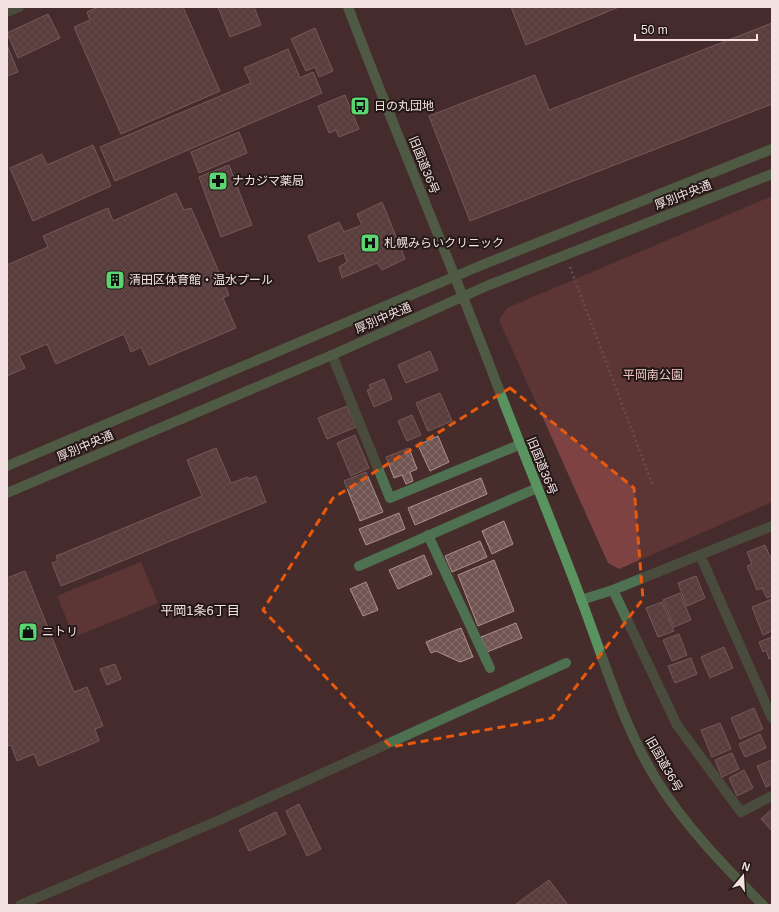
<svg xmlns="http://www.w3.org/2000/svg" width="779" height="912" viewBox="0 0 779 912" font-family="Helvetica,'Noto Sans JP',sans-serif">
<style>
.park{fill:#7d4241}
.building{fill:url(#building-cross-hatch);stroke:#af908e}
.lines{fill:none;stroke-linecap:round;stroke-linejoin:round}
.path{stroke:#8c7675;stroke-width:2.5;stroke-dasharray:2 3;stroke-linecap:butt}
.lane{stroke:#4e7151;stroke-width:10}
.street{stroke:#4e7151;stroke-width:10}
.secondary{stroke:#599360;stroke-width:10}
.marked{fill:none;stroke:#e8590c;stroke-width:3;stroke-dasharray:8 5;stroke-linejoin:round}
.labels{text-anchor:middle;stroke-width:4;stroke-linejoin:round;paint-order:stroke}
.poi-label{font-size:12px;fill:#f3e2e1;stroke:#241817;text-anchor:start}
.street-label{font-size:12px;fill:#f3e2e1;stroke:#241817}
.park-label{font-size:12px;fill:#f2cac7;stroke:#241817}
.neighbourhood-label{font-size:13px;fill:#f3e2e1;stroke:#241817}
</style>
<defs>
<pattern id="building-cross-hatch" width="8" height="8" patternUnits="userSpaceOnUse"><rect width="8" height="8" fill="#715553"/><path d="M0 0l8 8M0 8l8-8" fill="none" stroke="#866d6b"/></pattern>
</defs>
<rect width="100%" height="100%" fill="#462c2b"/>
<!-- park -->
<g class="park">
<polygon points="772,196 772,502 619,569 608,563 499,320 507,308"/>
<polygon points="141,562 158,603 74,637 57,596"/>
</g>
<!-- building -->
<g class="building">
<polygon points="98,7 183,7 220,91 121,134 74,27 90,20 87,12"/>
<polygon points="218,7 254,7 261,25 230,37"/>
<polygon points="511,7 619,7 526,45"/>
<polygon points="48,14 60,38 18,58 7,33"/>
<polygon points="772,23 772,104 470,221 429,116 535,75 549,110"/>
<polygon points="315,28 333,71 319,77 315,67 306,71 291,39"/>
<polygon points="7,45 18,72 7,76"/>
<polygon points="288,49 300,78 313,72 322,93 115,181 100,147 251,83 244,68"/>
<polygon points="345,95 359,129 339,137 336,130 329,133 318,106"/>
<polygon points="239,132 247,153 199,173 191,152"/>
<polygon points="93,145 111,186 33,221 10,168 42,154 47,165"/>
<polygon points="229,165 252,225 221,237 199,177"/>
<polygon points="176,193 184,210 191,208 229,295 223,298 236,328 149,365 141,347 131,352 124,334 56,364 47,344 19,356 25,368 7,376 7,265 48,247 43,236 108,208 113,221"/>
<polygon points="382,202 405,259 382,270 377,263 342,278 339,267 347,262 344,253 319,262 308,236 339,222 344,232 362,225 357,214"/>
<polygon points="430,351 438,370 406,383 398,365"/>
<polygon points="384,379 392,399 374,407 367,390 371,389 369,385"/>
<polygon points="440,393 452,421 428,431 416,403"/>
<polygon points="347,406 356,427 327,439 318,418"/>
<polygon points="412,415 421,435 407,441 398,421"/>
<polygon points="355,435 369,468 351,476 337,443"/>
<polygon points="438,436 449,462 430,471 418,445"/>
<polygon points="216,448 231,483 248,477 249,479 256,476 266,502 61,586 52,563 58,561 56,556 202,496 187,460"/>
<polygon points="409,448 417,469 410,472 413,481 406,484 402,475 394,478 386,457"/>
<polygon points="366,472 383,512 360,521 344,481"/>
<polygon points="481,478 487,494 415,525 408,508"/>
<polygon points="399,513 405,529 366,545 359,529"/>
<polygon points="504,521 513,544 492,554 482,531"/>
<polygon points="480,541 487,557 452,572 445,556"/>
<polygon points="765,545 772,561 772,596 767,598 762,588 757,590 747,566 752,564 747,552"/>
<polygon points="424,555 432,574 398,589 389,570"/>
<polygon points="494,560 514,611 478,626 458,575"/>
<polygon points="25,571 74,692 87,687 103,726 95,729 99,741 39,766 34,754 17,761 11,745 7,746 7,578"/>
<polygon points="696,576 705,598 687,606 678,583"/>
<polygon points="366,582 378,610 363,616 350,589"/>
<polygon points="680,593 691,620 674,627 663,600"/>
<polygon points="772,599 772,631 763,635 752,607"/>
<polygon points="662,602 674,631 658,637 646,608"/>
<polygon points="516,623 522,638 487,652 481,637"/>
<polygon points="461,628 473,657 460,662 436,651 431,653 426,642"/>
<polygon points="679,634 687,655 672,661 663,640"/>
<polygon points="772,637 772,658 769,659 766,650 763,652 759,642"/>
<polygon points="724,647 733,668 710,678 701,657"/>
<polygon points="691,658 697,674 675,683 668,666"/>
<polygon points="115,664 121,679 107,685 100,669"/>
<polygon points="754,708 763,729 740,739 731,718"/>
<polygon points="720,723 731,749 712,757 701,730"/>
<polygon points="760,734 766,748 745,757 739,744"/>
<polygon points="732,753 739,769 722,777 715,760"/>
<polygon points="772,760 772,784 766,787 757,766"/>
<polygon points="744,770 753,788 737,796 729,778"/>
<polygon points="299,804 321,849 307,856 286,811"/>
<polygon points="772,809 772,831 761,819"/>
<polygon points="276,812 286,834 249,851 239,830"/>
<polygon points="549,880 568,905 515,905"/>
</g>
<g class="lines">
<!-- path -->
<polyline class="path" points="570,267 653,486"/>
<!-- lane -->
<g class="lane">
<polyline points="332,355 390,498 519,445"/>
<polyline points="20,905 215,822 566,663"/>
</g>
<!-- street -->
<g class="street">
<polyline points="7,12 19,7"/>
<polyline points="428,535 490,668"/>
<polyline points="700,555 772,718"/>
<polyline points="359,566 537,488"/>
<polyline points="613,590 677,725 741,812 772,796"/>
<polyline points="581,600 613,590 772,526"/>
</g>
<!-- secondary -->
<g class="secondary">
<path d="M348 7C393 127 444 246 490 366 519 444 552 521 581 599 604 660 622 723 656 779 685 826 724 866 763 905"/>
<polyline points="7,466 482,265 772,149"/>
<polyline points="7,493 332,355 489,285 772,174"/>
</g>
</g>
<!-- marked area -->
<path d="M0 0H779V912H0ZM510 388 634 488 643 599 552 718 391 747 263 610 333 498Z" fill="#462c2b" fill-opacity=".55" fill-rule="evenodd"/>
<path class="marked" d="M510 388 634 488 643 599 552 718 391 747 263 610 333 498Z"/>
<!-- icons -->
<defs>
<g id="bus-square" transform="scale(1)"><rect x="-9" y="-9" width="18" height="18" rx="4" fill="#5ad56f" stroke="#241817"/><path d="M-5-6H5V4H4V6H2V4H-2V6H-4V4H-5ZM-3.5-4V0h7V-4ZM-3.5 1.2v1.5H-2V1.2ZM2 1.2v1.5H3.5V1.2Z" fill="#111"/></g>
<g id="pharmacy-square" transform="scale(1)"><rect x="-9" y="-9" width="18" height="18" rx="4" fill="#5ad56f" stroke="#241817"/><path d="M-2-6h4v4h4v4h-4v4h-4v-4h-4v-4h4Z" fill="#111"/></g>
<g id="hospital-square" transform="scale(1)"><rect x="-9" y="-9" width="18" height="18" rx="4" fill="#5ad56f" stroke="#241817"/><path d="M-5-5h3v3.5h4V-5h3V5h-3V1.5h-4V5h-3Z" fill="#111"/></g>
<g id="building-square" transform="scale(1)"><rect x="-9" y="-9" width="18" height="18" rx="4" fill="#5ad56f" stroke="#241817"/><path d="M-4-6H4V6H1V3H-1V6H-4ZM-2.5-4.3h1.7v1.8h-1.7ZM.8-4.3h1.7v1.8H.8ZM-2.5-1h1.7V.8h-1.7ZM.8-1h1.7V.8H.8Z" fill="#111"/></g>
<g id="shop-square" transform="scale(1)"><rect x="-9" y="-9" width="18" height="18" rx="4" fill="#5ad56f" stroke="#241817"/><path d="M-5-2.5h2.3a2.7 3.5 0 0 1 5.4 0H5L5.5 6h-11ZM-1.5-2.5h3a1.5 2.3 0 0 0-3 0Z" fill="#111"/></g>
</defs>
<g fill-rule="evenodd">
<use href="#bus-square" x="360" y="106"/>
<use href="#pharmacy-square" x="218" y="181"/>
<use href="#hospital-square" x="370" y="243"/>
<use href="#building-square" x="115" y="280"/>
<use href="#shop-square" x="28" y="632"/>
</g>
<g class="labels">
<!-- poi labels -->
<g class="poi-label">
<text x="374" y="110">日の丸団地</text>
<text x="232" y="185">ナカジマ薬局</text>
<text x="384" y="247">札幌みらいクリニック</text>
<text x="129" y="284">清田区体育館・温水プール</text>
<text x="42" y="636">ニトリ</text>
</g>
<!-- street labels -->
<g class="street-label">
<text transform="translate(424 165) rotate(68)" y="4">旧国道36号</text>
<text transform="translate(683 195) rotate(-21)" y="4">厚別中央通</text>
<text transform="translate(383 318) rotate(-23)" y="4">厚別中央通</text>
<text transform="translate(85 446) rotate(-23)" y="4">厚別中央通</text>
<text transform="translate(542 466) rotate(68)" y="4">旧国道36号</text>
<text transform="translate(664 764) rotate(60)" y="4">旧国道36号</text>
</g>
<!-- park labels -->
<g class="park-label">
<text x="653" y="379">平岡南公園</text>
</g>
<!-- neighbourhood labels -->
<g class="neighbourhood-label">
<text x="200" y="615">平岡1条6丁目</text>
</g>
</g>
<!-- border -->
<rect width="779" height="912" fill="none" stroke="#f3e2e1" stroke-width="16"/>
<!-- north arrow -->
<g transform="translate(743 876) rotate(18)" stroke="#241817" stroke-width="3" paint-order="stroke">
<path d="M0-3L7 15L0 10L-7 15Z" fill="#f3e2e1"/>
<text y="-6" font-size="11" font-weight="bold" text-anchor="middle" fill="#f3e2e1">N</text>
</g>
<!-- scale -->
<path d="M635 34v6h122v-6" fill="none" stroke="#f3e2e1" stroke-width="2"/>
<text x="641" y="34" font-size="12" fill="#f3e2e1" stroke="#241817" stroke-width="3" paint-order="stroke">50 m</text>
</svg>
